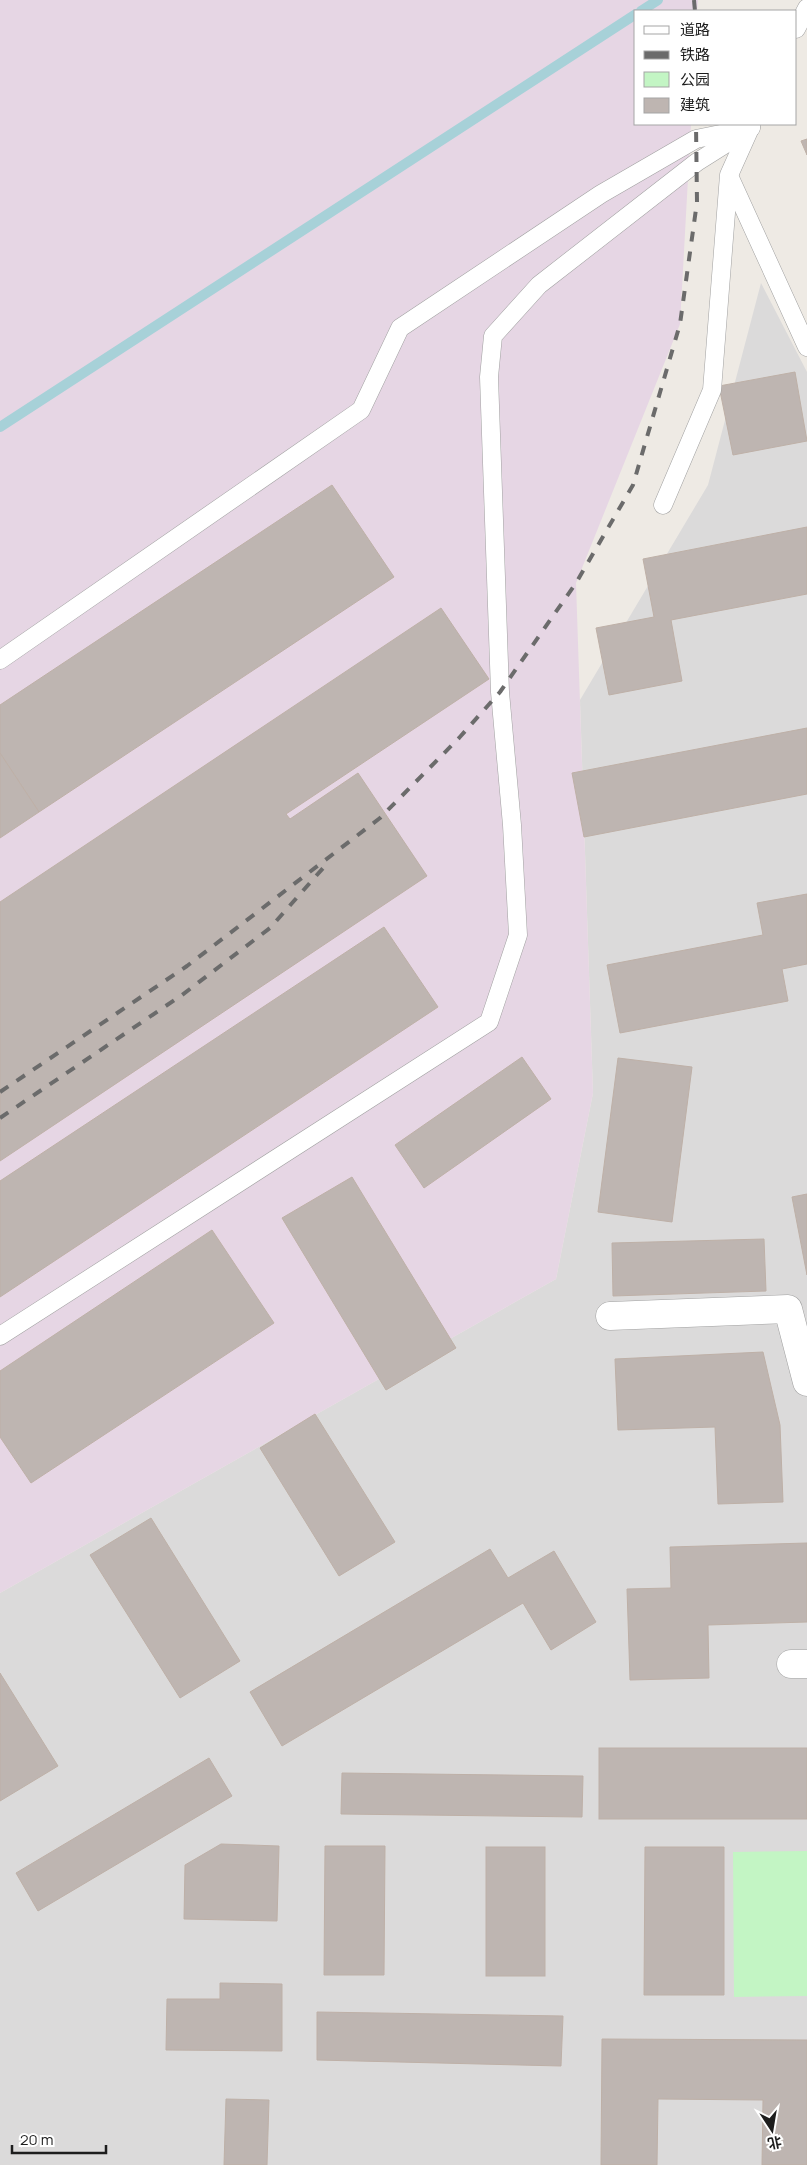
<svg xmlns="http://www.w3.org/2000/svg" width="807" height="2165" viewBox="0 0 807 2165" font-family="Manrope,'Noto Sans SC',sans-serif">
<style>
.residential{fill:#dbdada}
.industrial{fill:#e6d6e4}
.park{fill:#c3f5c4}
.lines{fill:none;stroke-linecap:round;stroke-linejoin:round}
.stream{stroke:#a7d1d8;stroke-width:10}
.building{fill:#beb5b1;stroke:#beb0a7}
.lane-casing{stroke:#a1a1a1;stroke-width:19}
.street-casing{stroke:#a1a1a1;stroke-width:29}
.lane{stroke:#fff;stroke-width:18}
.street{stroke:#fff;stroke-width:28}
.rail{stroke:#6b6b6b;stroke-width:4;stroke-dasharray:10 10;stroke-linecap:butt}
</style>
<rect width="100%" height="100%" fill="#eeeae4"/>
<!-- residential -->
<polygon class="residential" points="761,283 807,372 807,2165 0,2165 0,1593 556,1279 593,1093 580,700 708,485"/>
<!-- industrial -->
<polygon class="industrial" points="0,0 698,0 697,11 636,11 636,124 691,124 680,324 576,583 593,1093 556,1279 0,1593"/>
<!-- park -->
<polygon class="park" points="807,1851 807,1996 734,1997 733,1852"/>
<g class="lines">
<!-- stream -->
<g class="stream">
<polyline points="641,11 658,0"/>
<polyline points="0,427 636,14"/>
</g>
</g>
<!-- building -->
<g class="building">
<polygon points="807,139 807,155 801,141"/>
<polygon points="795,372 807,441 733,455 719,386"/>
<polygon points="332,485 394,577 39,812 0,753 0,705"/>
<polygon points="807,527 807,594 671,620 682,681 609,695 596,628 654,617 643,559"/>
<polygon points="441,608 489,679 286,814 290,819 358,773 427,876 0,1161 0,902"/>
<polygon points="807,728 807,794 584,837 572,773"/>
<polygon points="0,753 39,812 0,838"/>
<polygon points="807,894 807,964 782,969 788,1001 620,1033 607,965 763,935 757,903"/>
<polygon points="384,927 438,1007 0,1297 0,1181"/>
<polygon points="522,1057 551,1099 424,1188 395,1145"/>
<polygon points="618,1058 692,1067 672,1222 598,1212"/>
<polygon points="352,1177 456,1348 386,1390 282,1218"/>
<polygon points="807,1194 807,1275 792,1197"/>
<polygon points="212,1230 274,1323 31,1483 0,1437 0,1371"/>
<polygon points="764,1239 766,1291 613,1296 612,1243"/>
<polygon points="763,1352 780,1425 783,1502 718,1504 715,1427 618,1430 615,1359"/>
<polygon points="315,1414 395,1542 339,1576 260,1448"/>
<polygon points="151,1518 240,1661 180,1698 90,1555"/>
<polygon points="807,1543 807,1622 708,1625 709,1678 630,1680 627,1589 671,1588 670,1547"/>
<polygon points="490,1549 508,1578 554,1551 596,1622 551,1650 523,1603 282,1746 250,1692"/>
<polygon points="0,1673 58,1766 0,1801"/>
<rect x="599" y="1748" width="208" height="71"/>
<polygon points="209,1758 232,1796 38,1911 16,1873"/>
<polygon points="342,1773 583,1776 582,1817 341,1814"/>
<polygon points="221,1844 279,1846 277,1921 184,1919 185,1865"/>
<polygon points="325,1846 385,1846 384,1975 324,1975"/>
<rect x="486" y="1847" width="59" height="129"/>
<polygon points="645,1847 724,1847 724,1995 644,1995"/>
<polygon points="220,1983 282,1984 282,2051 166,2050 167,1999 220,1999"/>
<polygon points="317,2012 563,2016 561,2066 317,2060"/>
<polygon points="602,2039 807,2040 807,2165 762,2165 763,2100 658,2099 657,2165 601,2165"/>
<polygon points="226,2099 269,2100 267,2165 224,2165"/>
</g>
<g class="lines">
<!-- lane casing -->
<g class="lane-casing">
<g id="lane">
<polyline points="796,29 807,8"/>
<polyline points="730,178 807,347"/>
<polyline points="663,505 712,390 729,175 751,126"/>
<polyline points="0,660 361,410 400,328 601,194 696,139 740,130"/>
<polyline points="0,1336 489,1022 518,935 512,825 500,692 489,377 493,336 539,285 697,162 751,128"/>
</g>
</g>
<!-- street casing -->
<g class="street-casing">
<g id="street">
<polyline points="610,1316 788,1309 807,1382"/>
<polyline points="791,1664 807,1664"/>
</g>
</g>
<!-- lane -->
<use href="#lane" class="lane"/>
<!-- street -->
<use href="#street" class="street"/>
<!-- rail -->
<g class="rail">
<polyline points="694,0 695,11"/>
<polyline points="0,1092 187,966 380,818 459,738 500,692 576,583 633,485 680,324 697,202 696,124"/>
<polyline points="0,1118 182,995 270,928 324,867"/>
</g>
</g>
<!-- legend -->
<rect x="634" y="10" width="162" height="115" fill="#ffffff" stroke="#a5a5a5"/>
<rect x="644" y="26" width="25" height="8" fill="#ffffff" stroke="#a5a5a5"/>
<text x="680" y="35" font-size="15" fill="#1d1d1d">道路</text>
<rect x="644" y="51" width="25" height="8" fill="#6b6b6b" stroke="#a5a5a5"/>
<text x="680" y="60" font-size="15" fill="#1d1d1d">铁路</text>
<rect x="644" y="72" width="25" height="15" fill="#c3f5c4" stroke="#a5a5a5"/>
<text x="680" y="85" font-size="15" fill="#1d1d1d">公园</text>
<rect x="644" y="98" width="25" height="15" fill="#beb5b1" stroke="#a5a5a5"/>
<text x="680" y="110" font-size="15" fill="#1d1d1d">建筑</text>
<!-- north arrow -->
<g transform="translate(772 2130) rotate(168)" stroke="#ffffff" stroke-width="4" paint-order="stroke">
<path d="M0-4L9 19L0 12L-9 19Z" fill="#1d1d1d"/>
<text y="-8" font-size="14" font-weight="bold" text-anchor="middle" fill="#1d1d1d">北</text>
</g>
<!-- scale -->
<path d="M12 2145v8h94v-8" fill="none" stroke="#1d1d1d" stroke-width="2.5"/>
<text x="20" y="2145" font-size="15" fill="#1d1d1d" stroke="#ffffff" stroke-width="4" paint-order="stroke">20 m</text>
</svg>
